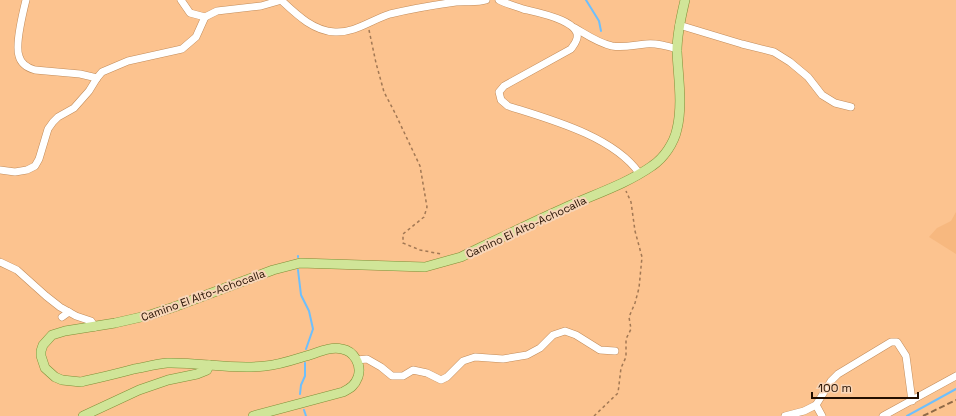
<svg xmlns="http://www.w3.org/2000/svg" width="956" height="416" viewBox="0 0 956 416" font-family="'Space Grotesk',sans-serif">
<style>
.built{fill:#f7b87f}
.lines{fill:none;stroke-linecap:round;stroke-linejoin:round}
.stream{stroke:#6dbffd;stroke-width:2}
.minor-casing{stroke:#c28c5a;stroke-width:8}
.major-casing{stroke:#7f8e36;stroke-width:10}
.path{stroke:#a27854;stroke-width:1.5;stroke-dasharray:3 3;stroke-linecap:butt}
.minor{stroke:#fff;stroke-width:7}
.major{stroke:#d0e598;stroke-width:9}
.rail{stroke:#8f6947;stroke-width:2;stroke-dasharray:6 3;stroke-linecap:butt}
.labels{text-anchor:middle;stroke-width:4;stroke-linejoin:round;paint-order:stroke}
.street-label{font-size:11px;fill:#230f00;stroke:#f8d5b7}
</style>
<rect width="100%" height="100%" fill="#fcc38f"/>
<!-- built -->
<polygon class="built" points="956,212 956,254 929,237 937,228 951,221"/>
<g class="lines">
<!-- stream -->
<g class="stream">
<polyline points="586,0 599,21 601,31"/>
<polyline points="298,256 298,257"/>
<polyline points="298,270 301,295 309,311 313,329 306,349"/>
<polyline points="300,394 301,385 305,376 305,363"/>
<polyline points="304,410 306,416"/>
<polyline points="907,416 956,389"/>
</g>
<!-- minor casing -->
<g class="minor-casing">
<g id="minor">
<path d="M26 0C23 12 15 45 19 56 21 64 28 68 35 70L80 74 97 78"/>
<polyline points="181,0 190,13 205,17"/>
<path d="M281 0C296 14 313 31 335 32 355 33 371 20 390 14 411 9 434 5 456 2 465 1 477 3 486 0"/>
<path d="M499 0C507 4 515 6 523 9 535 12 586 21 576 41 575 44 572 47 571 49L504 86 499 92 501 100 508 106C549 119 613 136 639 173"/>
<polyline points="679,25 742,44 774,52 790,62 808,77 822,95 835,103 851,107"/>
<path d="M575 28C587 35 598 43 612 46 624 48 634 45 646 44 657 43 667 46 677 49"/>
<polyline points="0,170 15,172 27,170 35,166 39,159 48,129 53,122 58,117 74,108 89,91 97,78 102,72 128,61 182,49 196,37 205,17 217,11 261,6 282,0"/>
<polyline points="0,262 17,270 46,296 60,307 76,316 91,321 95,327"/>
<polyline points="62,317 69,312"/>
<polyline points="357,360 367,359 381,367 392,376 403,376 413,370 427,373 441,380 447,377 463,361 475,357 503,359 527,355 540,348 553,335 565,331 576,335 600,350 615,351"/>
<polyline points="816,405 822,416"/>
<polyline points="785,416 804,411 816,405 831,381 838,374 891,342 897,342 906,356 912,401"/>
<polyline points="883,416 956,376"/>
</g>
</g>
<!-- major casing -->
<g class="major-casing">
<g id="major">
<polyline points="83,416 139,390 168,380 197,374 207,370 209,365"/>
<path d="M253 416 343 392C351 388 355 385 358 377 362 365 354 351 342 349 330 346 317 353 306 356 293 360 279 365 265 366 232 370 200 362 167 363 156 364 145 367 134 369 116 374 98 378 81 382L62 380 55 377 45 368 41 356V351L43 345 52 335 65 331 115 323 150 315 174 307 273 270 300 263 425 267 461 257C494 241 528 224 562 209 592 195 625 185 652 166 664 158 674 143 677 129 683 104 678 76 677 51 677 33 681 17 685 0"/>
</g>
</g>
<!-- path -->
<g class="path">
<polyline points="369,30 376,63 384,92 395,113 420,166 427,207 424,217 403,234 403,243 420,250 441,254"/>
<polyline points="594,416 618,393 621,368 626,357 626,339 631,329 629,317 635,303 639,288 642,257 635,231 631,202 626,191"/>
</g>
<!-- minor -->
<use href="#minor" class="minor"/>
<!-- major -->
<use href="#major" class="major"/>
<!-- rail -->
<polyline class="rail" points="923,416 956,400"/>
</g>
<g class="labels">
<!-- street labels -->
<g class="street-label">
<text transform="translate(526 227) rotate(-25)" y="4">Camino El Alto-Achocalla</text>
<text transform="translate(203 295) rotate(-20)" y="4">Camino El Alto-Achocalla</text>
</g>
</g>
<!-- scale -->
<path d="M812 392v6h106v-6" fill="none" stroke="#230f00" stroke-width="2"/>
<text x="818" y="392" font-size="12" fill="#230f00" stroke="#f8d5b7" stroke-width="3" paint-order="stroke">100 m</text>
</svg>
